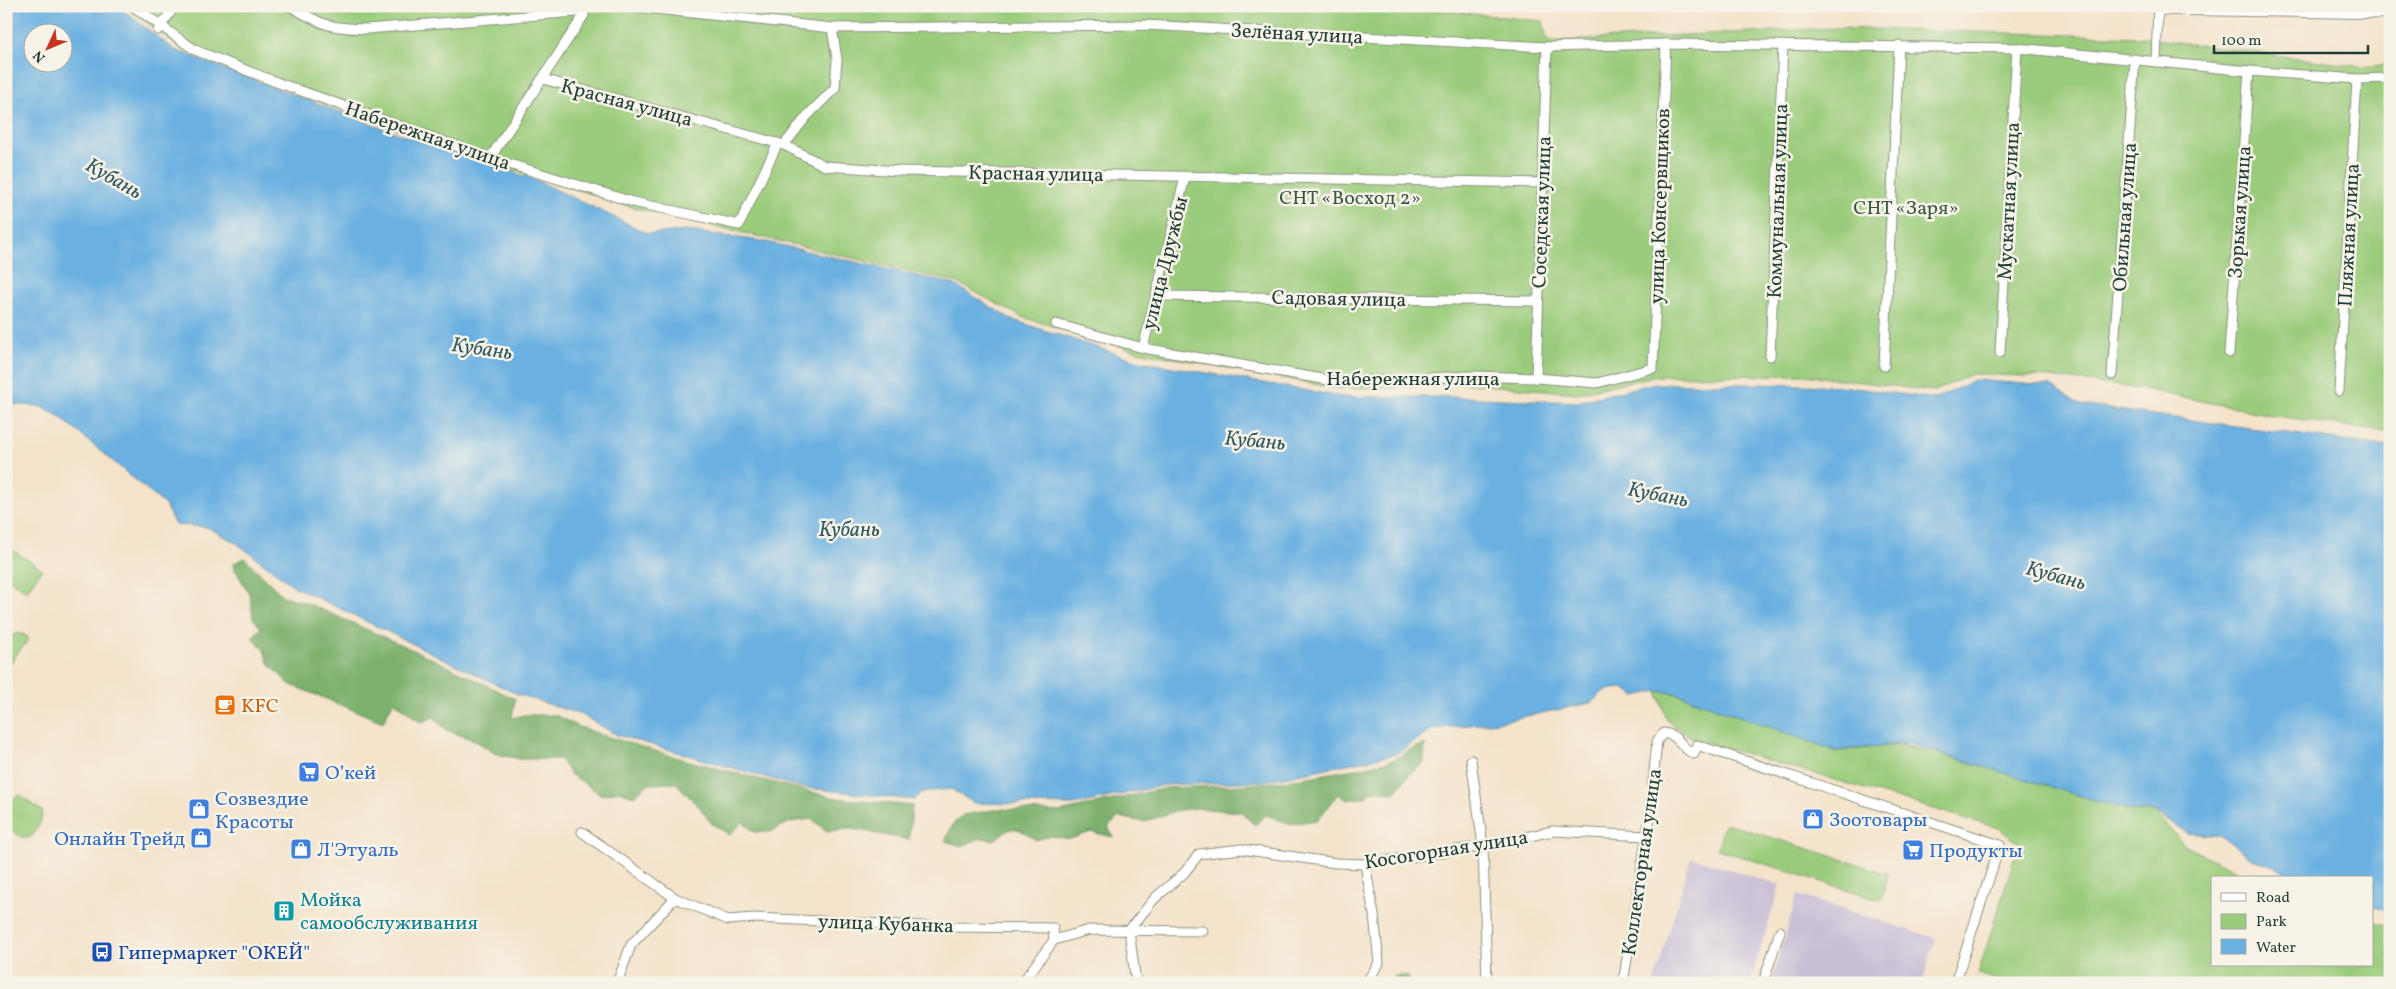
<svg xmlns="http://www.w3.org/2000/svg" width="2396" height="989" viewBox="0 0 2396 989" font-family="Vollkorn,serif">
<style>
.industrial{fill:#c9bfd7}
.green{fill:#9bcc7c;stroke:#5d8458}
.forest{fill:#7cb06c;stroke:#4e7650}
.water{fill:#6bb0e1;stroke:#45768a;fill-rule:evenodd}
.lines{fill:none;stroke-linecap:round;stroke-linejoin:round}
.street-casing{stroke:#8a907f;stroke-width:11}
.street{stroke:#fff;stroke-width:9}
.labels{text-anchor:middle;stroke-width:5;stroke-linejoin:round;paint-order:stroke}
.street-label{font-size:20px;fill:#1f3d34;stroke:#f7f3e8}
.park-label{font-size:20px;fill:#385a42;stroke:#f7f3e8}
.food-label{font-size:20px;fill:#c56008;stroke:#f7f3e8;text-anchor:start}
.shop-label{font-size:20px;fill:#366cbe;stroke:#f7f3e8;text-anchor:start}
.culture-label{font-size:20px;fill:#0d838f;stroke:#f7f3e8;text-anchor:start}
.transit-label{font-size:20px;fill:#164399;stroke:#f7f3e8;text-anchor:start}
.water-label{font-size:21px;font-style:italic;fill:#325a5f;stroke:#f7f3e8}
</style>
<rect width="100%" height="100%" fill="#f7f3e8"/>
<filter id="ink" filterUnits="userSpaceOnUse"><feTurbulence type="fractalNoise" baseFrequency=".02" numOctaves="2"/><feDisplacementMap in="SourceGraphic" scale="10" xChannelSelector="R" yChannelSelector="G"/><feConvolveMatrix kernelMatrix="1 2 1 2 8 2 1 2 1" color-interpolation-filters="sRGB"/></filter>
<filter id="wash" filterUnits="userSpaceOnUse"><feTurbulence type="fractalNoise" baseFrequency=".0096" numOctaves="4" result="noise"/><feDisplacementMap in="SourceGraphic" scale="20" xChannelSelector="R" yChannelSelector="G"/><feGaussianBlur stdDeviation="1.12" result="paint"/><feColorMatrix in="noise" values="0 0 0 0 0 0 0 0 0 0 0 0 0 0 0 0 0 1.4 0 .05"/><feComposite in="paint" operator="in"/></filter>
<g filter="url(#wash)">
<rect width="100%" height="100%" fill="#f4e3ca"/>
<!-- industrial -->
<g class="industrial">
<polygon points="1691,857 1780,885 1750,983 1654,983"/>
<polygon points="1797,895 1936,938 1922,983 1771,983"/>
</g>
<!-- green -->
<g class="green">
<polygon points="124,6 1397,6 1543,21 1547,40 1555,41 1838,28 2141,37 2363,67 2390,64 2390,433 2271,415 2142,389 2050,377 1972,374 1934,391 1805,375 1655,376 1577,393 1452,382 1393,388 1336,388 1137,351 1022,317 956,282 632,207 478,158 340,109 184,50"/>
<polygon points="6,546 42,569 27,591 6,577"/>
<polygon points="20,633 28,637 27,641 6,669 6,637"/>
<polygon points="1657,691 1675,693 1836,751 1902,745 1992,768 2087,798 2134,811 2156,812 2184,845 2250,878 2212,878 2212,965 2372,965 2372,921 2390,926 2390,983 2008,983 1978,974 2019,843 1998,828 1692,738 1667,720"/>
<path d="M20 795 42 811C43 819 36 833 30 838L21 837 6 826V811L16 796Z"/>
<polygon points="1725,823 1889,874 1881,900 1717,849"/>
</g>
<!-- forest -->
<g class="forest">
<polygon points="245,558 283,596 309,604 429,657 515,699 512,718 524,715 555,715 577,726 602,735 682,759 767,781 835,798 912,806 909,840 853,829 827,831 811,819 790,822 770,832 754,832 743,822 730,835 711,823 701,809 676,783 648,784 634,796 619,791 602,795 570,774 560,759 520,759 496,754 474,740 446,730 433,717 421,723 394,701 383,722 289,684 269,664 264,650 252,638 261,628 253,618 250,595 232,564"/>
<path d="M1425 744 1424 763 1410 774 1395 792 1371 791 1366 797 1347 800 1339 794 1317 820 1290 824 1266 815 1255 825 1241 812 1195 808 1175 811 1144 822 1119 817 1108 827 1113 837 1091 832 1070 839 1051 836 1036 840C1017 827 1013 823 995 840L981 838 962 846 945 841 953 824 963 815 999 809 1060 812 1166 788 1244 785 1284 781 1366 767 1393 760 1411 749Z"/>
<polygon points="1395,976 1407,976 1411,983 1392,983"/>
</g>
<!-- water -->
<path class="water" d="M6 6H117L175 50 391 131 536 180 649 234 686 231 762 241 953 284 1013 320 1139 361 1342 397H1451L1577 402 1651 384H1753L1841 386 1936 399 1974 380 2051 386 2080 405 2390 447V911L2372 905V878H2302L2253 859 2221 836 2187 833 2156 812 2134 811 2087 798 1906 743 1836 751 1675 693 1657 691 1636 696 1623 688 1605 690 1591 703 1497 722 1433 729 1396 754 1264 781 1165 785 1073 805 974 803 951 789 922 792 914 800 800 787 617 735 582 715 517 694 295 587 238 544 207 527 175 525 165 505 59 416 39 406 6 404ZM32 32H62V62H32Z"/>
</g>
<g filter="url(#ink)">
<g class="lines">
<!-- street casing -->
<g class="street-casing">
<g id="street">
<polyline points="133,6 195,50 276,82 490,158 633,202 739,225 778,143"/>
<path d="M290 6C322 25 329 28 367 29L576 12 581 6"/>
<polyline points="627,6 832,28 1146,25 1547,47 1666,44 2017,48 2249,71 2357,79 2390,78"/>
<polyline points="2158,10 2390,14"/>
<polyline points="158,30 175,6"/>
<polyline points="2156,62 2158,6"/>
<polyline points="543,79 784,145 825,166 900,171 1542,183"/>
<polyline points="784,145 807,116 835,88 837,59 832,28"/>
<polyline points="490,158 584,15 583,6"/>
<polyline points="1157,296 1537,301"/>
<polyline points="1056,324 1143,348 1340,382 1471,376 1536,378 1597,383 1653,368 1666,44"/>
<polyline points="1143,348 1185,177"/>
<polyline points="2000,353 2017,48"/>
<polyline points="2229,353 2249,71"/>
<polyline points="1770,356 1783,45"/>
<polyline points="1884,366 1899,45"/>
<polyline points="2112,375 2135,59"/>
<polyline points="1536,378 1547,47"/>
<polyline points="2339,391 2357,79"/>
<polyline points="1471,760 1483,846 1487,983"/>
<polyline points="582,832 675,898 728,920 754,918 945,927 1053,928 1054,940 1089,930 1203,931"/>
<polyline points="1365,864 1374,915 1379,963 1366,983"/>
<polyline points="617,983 631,945 675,898"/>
<polyline points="1022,983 1054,940"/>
<polyline points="1136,983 1129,930 1155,898 1184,873 1199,854 1241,849 1336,863 1365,864 1483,846 1553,831 1646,836"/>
<path d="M1623 983 1649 822 1657 741 1664 733C1680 735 1681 749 1694 754L1697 745 2000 845 1955 983"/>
<polyline points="1763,983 1780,931"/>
</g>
</g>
<!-- street -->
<use href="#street" class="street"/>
</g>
</g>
<!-- icons -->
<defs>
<g id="cafe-square" transform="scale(1.125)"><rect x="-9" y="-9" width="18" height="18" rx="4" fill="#e8710a" stroke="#f7f3e8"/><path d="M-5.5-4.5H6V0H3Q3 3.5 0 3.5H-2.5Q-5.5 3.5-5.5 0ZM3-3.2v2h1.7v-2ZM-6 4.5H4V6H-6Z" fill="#fff"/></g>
<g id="supermarket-square" transform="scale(1.125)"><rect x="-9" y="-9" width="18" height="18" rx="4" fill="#3f7fe0" stroke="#f7f3e8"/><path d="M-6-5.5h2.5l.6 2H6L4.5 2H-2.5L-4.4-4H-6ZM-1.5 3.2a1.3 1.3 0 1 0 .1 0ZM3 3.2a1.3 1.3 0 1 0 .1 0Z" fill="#fff"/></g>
<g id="shop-square" transform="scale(1.125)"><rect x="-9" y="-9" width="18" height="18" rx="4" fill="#3f7fe0" stroke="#f7f3e8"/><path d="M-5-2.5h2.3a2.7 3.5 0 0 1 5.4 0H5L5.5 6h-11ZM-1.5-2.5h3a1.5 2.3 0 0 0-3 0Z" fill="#fff"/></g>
<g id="building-square" transform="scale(1.125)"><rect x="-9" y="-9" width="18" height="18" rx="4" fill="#0f9aa8" stroke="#f7f3e8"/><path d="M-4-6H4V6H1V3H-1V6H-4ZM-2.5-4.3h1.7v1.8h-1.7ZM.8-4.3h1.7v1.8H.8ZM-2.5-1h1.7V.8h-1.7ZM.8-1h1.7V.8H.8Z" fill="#fff"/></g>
<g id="bus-square" transform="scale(1.125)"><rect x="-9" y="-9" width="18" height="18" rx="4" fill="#1a4fb4" stroke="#f7f3e8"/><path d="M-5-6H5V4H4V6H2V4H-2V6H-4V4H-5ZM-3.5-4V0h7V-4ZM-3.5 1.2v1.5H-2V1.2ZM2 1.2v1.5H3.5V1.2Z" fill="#fff"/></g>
</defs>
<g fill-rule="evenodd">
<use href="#cafe-square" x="225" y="705"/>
<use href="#supermarket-square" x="309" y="772"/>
<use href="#shop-square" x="199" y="809"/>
<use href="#shop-square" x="1813" y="819"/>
<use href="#shop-square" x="201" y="838"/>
<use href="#shop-square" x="301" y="849"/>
<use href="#supermarket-square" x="1913" y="850"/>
<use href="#building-square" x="284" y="911"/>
<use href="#bus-square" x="102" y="952"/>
</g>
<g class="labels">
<!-- street labels -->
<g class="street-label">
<text transform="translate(1297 33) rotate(3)" y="7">Зелёная улица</text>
<text transform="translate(627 102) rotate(15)" y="7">Красная улица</text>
<text transform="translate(428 135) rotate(19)" y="7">Набережная улица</text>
<text transform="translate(1036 173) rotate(1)" y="7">Красная улица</text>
<text transform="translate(1777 201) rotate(-88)" y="7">Коммунальная улица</text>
<text transform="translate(2008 201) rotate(-87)" y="7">Мускатная улица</text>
<text transform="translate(1659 206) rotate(-88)" y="7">улица Консервщиков</text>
<text transform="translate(1541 212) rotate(-88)" y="7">Соседская улица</text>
<text transform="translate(2239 212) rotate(-86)" y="7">Зорькая улица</text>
<text transform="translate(2124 217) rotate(-86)" y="7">Обильная улица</text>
<text transform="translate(2348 235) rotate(-87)" y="7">Пляжная улица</text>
<text transform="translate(1164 263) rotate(-76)" y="7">улица Дружбы</text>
<text transform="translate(1339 298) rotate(1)" y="7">Садовая улица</text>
<text x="1413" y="385">Набережная улица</text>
<text transform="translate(1446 849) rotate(-9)" y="7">Косогорная улица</text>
<text transform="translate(1641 862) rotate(-82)" y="7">Коллекторная улица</text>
<text transform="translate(886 923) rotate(2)" y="7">улица Кубанка</text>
</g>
<!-- park labels -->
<g class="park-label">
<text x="1350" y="204">СНТ «Восход 2»</text>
<text x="1906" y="214">СНТ «Заря»</text>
</g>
<!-- food labels -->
<g class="food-label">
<text x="241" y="712">KFC</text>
</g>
<!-- shop labels -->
<g class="shop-label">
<text x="325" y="779">О’кей</text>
<text x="215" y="805">Созвездие<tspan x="215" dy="23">Красоты</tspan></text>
<text x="1829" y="826">Зоотовары</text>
<text x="185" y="845" text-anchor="end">Онлайн Трейд</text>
<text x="317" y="856">Л'Этуаль</text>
<text x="1929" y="857">Продукты</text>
</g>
<!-- culture labels -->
<g class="culture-label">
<text x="300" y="906">Мойка<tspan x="300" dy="23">самообслуживания</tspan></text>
</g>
<!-- transit labels -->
<g class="transit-label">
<text x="118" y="959">Гипермаркет "ОКЕЙ"</text>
</g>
<!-- water labels -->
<g class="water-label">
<text transform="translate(114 178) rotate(30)" y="7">Кубань</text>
<text transform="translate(482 348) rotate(8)" y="7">Кубань</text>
<text transform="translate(1255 440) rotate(5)" y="7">Кубань</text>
<text transform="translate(1658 494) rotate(11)" y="7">Кубань</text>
<text x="849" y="536">Кубань</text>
<text transform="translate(2056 575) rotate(15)" y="7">Кубань</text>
</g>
</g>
<!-- margin -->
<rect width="2396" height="989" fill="none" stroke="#f7f3e8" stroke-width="25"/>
<!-- legend -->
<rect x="2211" y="876" width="162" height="90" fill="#f7f3e8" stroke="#a1aaa0"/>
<rect x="2221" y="893" width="25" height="8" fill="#ffffff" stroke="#a1aaa0"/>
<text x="2256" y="902" font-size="15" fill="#1f3d34">Road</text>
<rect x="2221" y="914" width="25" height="15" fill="#9bcc7c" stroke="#a1aaa0"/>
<text x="2256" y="926" font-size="15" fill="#1f3d34">Park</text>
<rect x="2221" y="939" width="25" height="15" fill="#6bb0e1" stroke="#a1aaa0"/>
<text x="2256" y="952" font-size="15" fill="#1f3d34">Water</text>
<!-- north arrow -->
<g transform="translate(48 48) rotate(226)"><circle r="24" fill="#f7f3e8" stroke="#a1aaa0"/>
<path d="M0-4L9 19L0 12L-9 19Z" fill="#c8321e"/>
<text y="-8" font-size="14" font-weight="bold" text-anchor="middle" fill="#1f3d34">N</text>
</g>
<!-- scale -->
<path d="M2214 45v8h154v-8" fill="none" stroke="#1f3d34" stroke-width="2.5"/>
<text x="2221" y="45" font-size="15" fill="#1f3d34" stroke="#f7f3e8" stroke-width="4" paint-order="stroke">100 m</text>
</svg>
